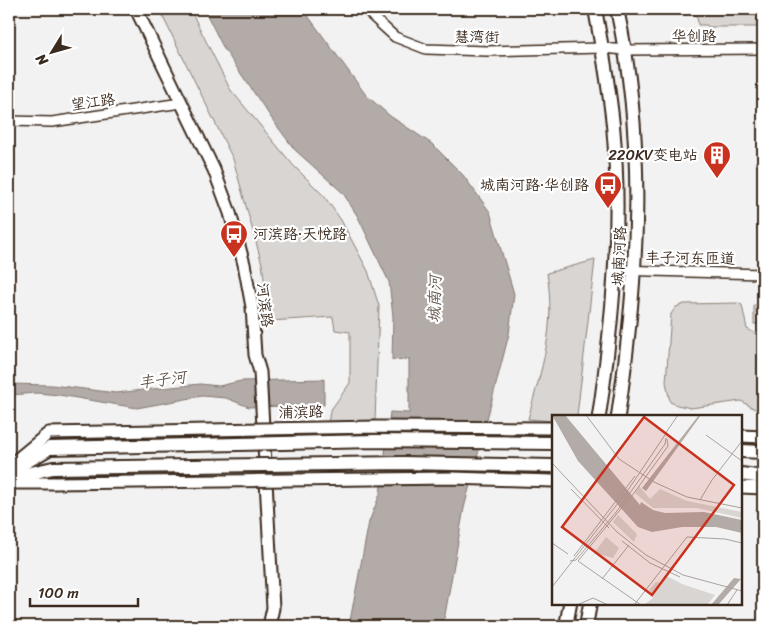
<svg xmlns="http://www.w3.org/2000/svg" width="772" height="635" viewBox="0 0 772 635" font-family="Sriracha,'LXGW WenKai TC',sans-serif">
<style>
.green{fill:#d8d5d2;stroke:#8a8078}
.water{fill:#b2aba7;stroke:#827770}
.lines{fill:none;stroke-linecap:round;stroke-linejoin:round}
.street-casing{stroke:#3b2a1e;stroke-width:12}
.secondary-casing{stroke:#3b2a1e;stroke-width:15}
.primary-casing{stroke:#3b2a1e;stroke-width:16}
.street{stroke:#fff;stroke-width:9}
.secondary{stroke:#fff;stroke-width:11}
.primary{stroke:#fff;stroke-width:12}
.secondary-bridge-casing{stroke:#3b2a1e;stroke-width:15;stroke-linecap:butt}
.primary-bridge-casing{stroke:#3b2a1e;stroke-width:16;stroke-linecap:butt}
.secondary-bridge{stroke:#fff;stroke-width:11}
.primary-bridge{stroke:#fff;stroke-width:12}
.labels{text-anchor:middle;stroke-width:4.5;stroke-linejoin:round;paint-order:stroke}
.street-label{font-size:15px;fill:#3b2a1e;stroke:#fff}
.poi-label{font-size:15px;fill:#3b2a1e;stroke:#fff;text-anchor:end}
.water-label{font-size:16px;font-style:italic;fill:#65574e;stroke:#fff}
.inset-road{fill:none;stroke:#a9a29d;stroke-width:1}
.view{fill:#c8321e;fill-opacity:0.15;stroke:#c8321e;stroke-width:2.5}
.inset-edge{fill:none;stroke:#3b2a1e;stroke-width:2.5}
</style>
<rect width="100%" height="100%" fill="#f3f2f2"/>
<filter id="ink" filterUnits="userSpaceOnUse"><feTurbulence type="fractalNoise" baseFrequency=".02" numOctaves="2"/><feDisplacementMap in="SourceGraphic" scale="10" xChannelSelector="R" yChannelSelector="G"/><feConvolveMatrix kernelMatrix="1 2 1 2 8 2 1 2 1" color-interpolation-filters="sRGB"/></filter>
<g filter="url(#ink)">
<!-- green -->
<g class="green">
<polygon points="159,9 190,9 230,89 293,165 324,196 341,220 368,271 379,306 375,421 328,424 330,411 350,383 350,332 335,330 333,317 270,321 262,264 233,159"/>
<polygon points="689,9 763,9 763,23 761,24 761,27 708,27 707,25 698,25 697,17"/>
<path d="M595 260 577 416H553V421L528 419C542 366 556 329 547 273Z"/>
<polygon points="738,303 742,305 747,329 763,337 763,410 755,409 741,401 691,408 677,405 670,402 666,382 671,314 676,307 684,304"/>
<rect x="754" y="305" width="9" height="19"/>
</g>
<!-- water -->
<g class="water">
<polygon points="204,9 303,9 366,95 390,116 432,144 463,175 490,212 514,294 509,334 464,508 443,626 349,626 369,522 380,494 390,412 409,413 409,359 392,360 393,316 389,282 358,217 343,193 295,150 274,122 224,49"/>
<polygon points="324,379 324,405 249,407 226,398 202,396 137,408 59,395 37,393 9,395 9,384 52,385 116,393 200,384 219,386 241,381"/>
</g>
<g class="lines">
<!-- street casing -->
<g class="street-casing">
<g id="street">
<polyline points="367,9 372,16 395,37 426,49 487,51 602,48 626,50 763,49"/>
<polyline points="9,121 52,122 181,103"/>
<polyline points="615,270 763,274"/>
</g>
</g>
<!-- secondary casing -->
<g class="secondary-casing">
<g id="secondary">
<polyline points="136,9 214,170 230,213 244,264 252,307 255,355 260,372 273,608 269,626"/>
<polyline points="741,436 763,437"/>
<polyline points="9,466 49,433"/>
<polyline points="9,483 54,483"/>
<polyline points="741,487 763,488"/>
</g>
</g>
<!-- primary casing -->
<g class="primary-casing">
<g id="primary">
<path d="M595 9C602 47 609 86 613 125 622 222 613 320 599 416"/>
<path d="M617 9C647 146 638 278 618 416"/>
<polyline points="741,451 763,452"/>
<polyline points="9,472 50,448"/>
<polyline points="741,474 763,477"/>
<polyline points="9,478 53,468"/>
<polyline points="566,626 570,604"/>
<polyline points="586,626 590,604"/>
</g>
</g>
<!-- street -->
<use href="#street" class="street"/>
<!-- secondary -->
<use href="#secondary" class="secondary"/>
<!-- primary -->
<use href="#primary" class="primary"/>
<!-- secondary-bridge casing -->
<g class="secondary-bridge-casing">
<g id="secondary-bridge">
<polyline points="49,433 377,427 553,428"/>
<polyline points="54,483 452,478 553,481"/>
</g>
</g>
<!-- primary-bridge casing -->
<g class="primary-bridge-casing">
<g id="primary-bridge">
<polyline points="50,448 376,441 553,443"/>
<polyline points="53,468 403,463 553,466"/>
</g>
</g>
<!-- secondary-bridge -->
<use href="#secondary-bridge" class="secondary-bridge"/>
<!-- primary-bridge -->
<use href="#primary-bridge" class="primary-bridge"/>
</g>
</g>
<!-- icons -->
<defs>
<g id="building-pin" transform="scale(1.4375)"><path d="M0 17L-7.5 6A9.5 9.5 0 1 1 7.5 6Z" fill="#c8321e" stroke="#fff"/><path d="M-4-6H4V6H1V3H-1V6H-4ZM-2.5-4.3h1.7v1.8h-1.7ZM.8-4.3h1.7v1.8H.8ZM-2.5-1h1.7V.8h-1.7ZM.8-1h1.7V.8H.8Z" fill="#fff"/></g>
<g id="bus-pin" transform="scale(1.4375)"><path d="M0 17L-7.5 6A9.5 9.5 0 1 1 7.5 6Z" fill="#c8321e" stroke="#fff"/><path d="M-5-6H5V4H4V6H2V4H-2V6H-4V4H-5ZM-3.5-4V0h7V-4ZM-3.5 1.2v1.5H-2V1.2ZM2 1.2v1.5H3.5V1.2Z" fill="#fff"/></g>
</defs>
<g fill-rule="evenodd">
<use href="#building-pin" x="717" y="155"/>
<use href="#bus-pin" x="608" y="185"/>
<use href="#bus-pin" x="234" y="234"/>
</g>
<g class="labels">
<!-- street labels -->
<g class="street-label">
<text x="694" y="41">华创路</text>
<text x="477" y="42">慧湾街</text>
<text transform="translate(93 102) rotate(-8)" y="5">望江路</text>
<text transform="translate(619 256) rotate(-87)" y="5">城南河路</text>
<text transform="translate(690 258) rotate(1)" y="5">丰子河东匝道</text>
<text transform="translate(265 305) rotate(83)" y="5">河滨路</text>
<text transform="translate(301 412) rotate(-1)" y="5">浦滨路</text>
</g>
<!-- poi labels -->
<g class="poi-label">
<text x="698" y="160">220KV变电站</text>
<text x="589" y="190">城南河路·华创路</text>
<text x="253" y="239" text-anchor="start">河滨路·天悦路</text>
</g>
<!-- water labels -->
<g class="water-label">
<text transform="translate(434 299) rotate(-89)" y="6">城南河</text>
<text transform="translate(162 379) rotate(-7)" y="6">丰子河</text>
</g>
</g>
<!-- overview -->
<g transform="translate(552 415)">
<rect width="190" height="190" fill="#f3f2f2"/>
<path d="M87 71 98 84 108 74 135 86 190 97V103L145 93H101L83 78ZM66 100 85 119 82 127 61 107ZM54 122 67 133 61 143 43 138 38 144ZM113 160 130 169 163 180 155 190 93 189 101 183 97 175 104 167 111 168Z" fill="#d8d5d2"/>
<path d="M0 0H13L88 90 89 87 101 95 113 98 152 97 190 105V118L164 112H130L100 117 86 112 26 46ZM147 0H149L94 76 90 73ZM182 163 189 164 166 190H159Z" fill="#b2aba7"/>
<path class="inset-road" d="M34 0 67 44 102 67 135 82 190 93M113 19 126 0M154 20 190 46M0 48 65 117 94 140 131 160 190 176M19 74 57 113M148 85 160 65 190 26M70 126 98 148 128 162M0 128 16 139M22 141 83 61M18 146 24 145 65 96 113 29 114 23M50 164 77 130M0 172 74 78 115 17M25 190 41 183 56 190M82 190 135 122 173 124 190 128M89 190 26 146 82 78 116 31 115 24M175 190 185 175"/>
<path class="view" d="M92 2 182 70 100 180 10 112Z"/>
<rect width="190" height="190" class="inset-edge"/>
</g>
<!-- margin -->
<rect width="772" height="635" fill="none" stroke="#fff" stroke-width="30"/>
<rect x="15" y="15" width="742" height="605" fill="none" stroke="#3b2a1e" stroke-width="2" filter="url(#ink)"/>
<!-- north arrow -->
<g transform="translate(52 52) rotate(233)" stroke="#ffffff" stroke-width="4" paint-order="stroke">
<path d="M0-4L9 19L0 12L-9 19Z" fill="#3b2a1e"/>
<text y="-8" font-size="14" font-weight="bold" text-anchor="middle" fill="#3b2a1e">N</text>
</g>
<!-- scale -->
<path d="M30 598v8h108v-8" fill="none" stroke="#3b2a1e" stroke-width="2.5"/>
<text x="38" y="598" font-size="15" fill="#3b2a1e" stroke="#ffffff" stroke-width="4" paint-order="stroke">100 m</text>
</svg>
